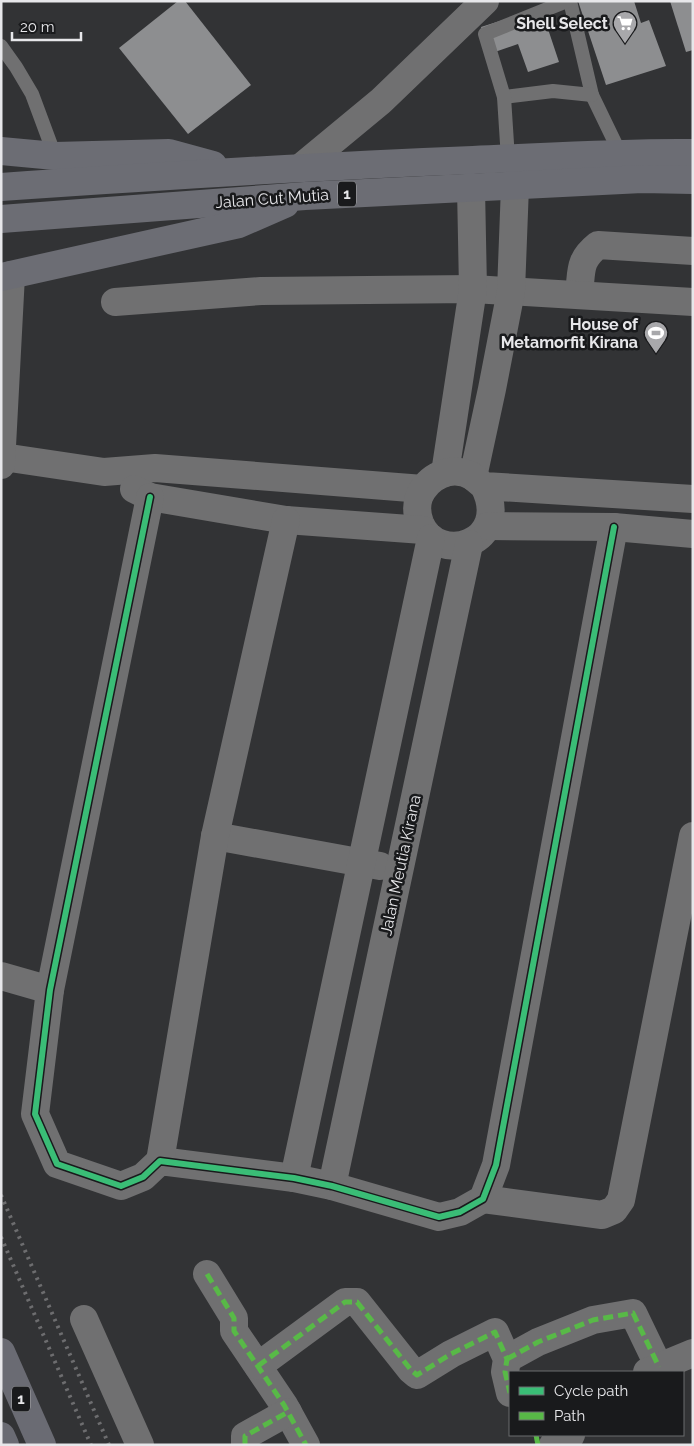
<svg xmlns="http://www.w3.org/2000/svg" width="694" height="1446" viewBox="0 0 694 1446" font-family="Raleway,sans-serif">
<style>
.building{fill:#8d8e90}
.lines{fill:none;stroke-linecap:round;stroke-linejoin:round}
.service{stroke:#707071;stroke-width:14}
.minor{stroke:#707071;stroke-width:28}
.trunk{stroke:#6c6d74;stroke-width:28}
.motorway{stroke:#6a6b73;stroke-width:28}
.rail{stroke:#6d6d6f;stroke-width:4;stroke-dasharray:2.5 5;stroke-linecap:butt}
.quiet{stroke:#58b947;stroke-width:5;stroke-dasharray:10 5;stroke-linecap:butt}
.cycleway-casing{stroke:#191a1c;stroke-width:9}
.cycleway{stroke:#3abd76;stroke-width:6}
.labels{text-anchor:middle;stroke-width:5;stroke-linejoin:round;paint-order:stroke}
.shield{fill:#191a1c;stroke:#a9aaac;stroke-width:1}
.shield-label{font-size:15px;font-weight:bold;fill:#e7e7ea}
.poi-label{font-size:16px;font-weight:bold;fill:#e7e7ea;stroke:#191a1c;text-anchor:end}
.street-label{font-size:16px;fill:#e7e7ea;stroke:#191a1c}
</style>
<rect width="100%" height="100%" fill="#323335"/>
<!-- building -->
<g class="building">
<polygon points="178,1 185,1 251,85 188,134 119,48"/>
<polygon points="578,1 634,1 641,23 649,20 666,66 606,85"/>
<polygon points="670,1 693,1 693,50 686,52"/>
<polygon points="541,8 559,62 528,72 518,44 489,54 481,27"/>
</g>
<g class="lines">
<!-- service -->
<g class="service">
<polyline points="570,1 592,95 620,153"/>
<polyline points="1,46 16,67 32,94 55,156"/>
<polyline points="504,97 553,91 592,95"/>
<polyline points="508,159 504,97 485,34 567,1"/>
</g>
<!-- minor -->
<g class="minor">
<polyline points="300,168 381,101 485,1"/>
<path d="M579 294C582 271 578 261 598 245L693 251"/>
<polyline points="115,302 261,291 473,289 693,302"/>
<polyline points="3,457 104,472 155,468 423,489"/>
<polyline points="1,465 11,275"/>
<polyline points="445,473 473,289 471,188"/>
<polyline points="473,477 492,389 511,291 515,186"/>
<path d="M484 486C513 543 438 567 420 523 417 515 416 506 419 497 428 476 451 465 472 476 476 479 480 483 484 486L693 499"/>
<polyline points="134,489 150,497 286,520 423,530"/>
<polyline points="150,497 50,990 35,1114 57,1164 121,1186 143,1177 160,1161 294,1178 332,1186 439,1217 460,1212 483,1199 496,1165 614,527"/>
<polyline points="488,526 614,527 693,534"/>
<polyline points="215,836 380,866"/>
<polyline points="1,976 50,990"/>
<polyline points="160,1161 215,836 286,520"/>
<polyline points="294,1178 431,538"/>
<polyline points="332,1186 469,544"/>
<polyline points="483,1199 602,1215 614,1210 621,1200 693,836"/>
<polyline points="207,1274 234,1318 234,1331 284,1405 306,1445"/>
<polyline points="84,1319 140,1445"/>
<polyline points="507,1359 538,1342 593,1320 633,1313 659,1367"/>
<polyline points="258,1366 345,1302 357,1302 411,1370 417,1375 451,1354 495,1332 507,1359 505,1372 510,1393"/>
<polyline points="647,1372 693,1353"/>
<polyline points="245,1445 245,1436 288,1412"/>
<polyline points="553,1445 571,1435"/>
</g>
<!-- trunk -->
<g class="trunk">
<polyline points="1,151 55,156 169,153 213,165"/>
<path d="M1 187C159 176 316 166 473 160 547 157 619 152 693 153"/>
<polyline points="1,219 305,196 642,179 693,180"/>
<polyline points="1,277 239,224 285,204"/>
</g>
<!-- motorway -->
<g class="motorway">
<polyline points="1,1352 42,1445"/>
<polyline points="1,1436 5,1445"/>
</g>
<!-- rail -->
<g class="rail">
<polyline points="1,1195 109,1445"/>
<polyline points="1,1237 91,1445"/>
</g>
<!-- quiet -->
<g class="quiet">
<polyline points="207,1274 234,1318 234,1331 284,1405 306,1445"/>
<polyline points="507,1359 538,1342 593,1320 633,1313 659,1367"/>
<polyline points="258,1366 345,1302 357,1302 411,1370 417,1375 451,1354 495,1332 507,1359 505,1372 510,1393"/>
<polyline points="536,1435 538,1445"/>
<polyline points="245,1445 245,1436 288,1412"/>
</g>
<!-- cycleway casing -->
<g class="cycleway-casing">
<polyline id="cycleway" points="150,497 50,990 35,1114 57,1164 121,1186 143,1177 160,1161 294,1178 332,1186 439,1217 460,1212 483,1199 496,1165 614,527"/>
</g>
<!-- cycleway -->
<use href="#cycleway" class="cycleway"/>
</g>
<!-- icons -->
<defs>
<g id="supermarket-pin" transform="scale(1.25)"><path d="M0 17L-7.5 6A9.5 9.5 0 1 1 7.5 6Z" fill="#a8a8ab" stroke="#191a1c"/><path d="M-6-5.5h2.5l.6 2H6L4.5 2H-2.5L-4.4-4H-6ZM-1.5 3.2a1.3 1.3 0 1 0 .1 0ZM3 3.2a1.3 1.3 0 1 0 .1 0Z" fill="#fff"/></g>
<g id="stadium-pin" transform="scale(1.25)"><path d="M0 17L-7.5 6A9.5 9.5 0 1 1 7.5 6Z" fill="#a8a8ab" stroke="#191a1c"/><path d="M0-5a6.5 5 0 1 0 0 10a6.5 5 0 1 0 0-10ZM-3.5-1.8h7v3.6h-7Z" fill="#fff"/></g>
</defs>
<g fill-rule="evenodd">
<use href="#supermarket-pin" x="625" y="23"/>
<use href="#stadium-pin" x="656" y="333"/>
</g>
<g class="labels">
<!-- shield labels -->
<g class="shield">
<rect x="338" y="181.5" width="18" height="25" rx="4"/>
<rect x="12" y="1386.5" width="18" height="25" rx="4"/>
</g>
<g class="shield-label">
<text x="347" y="199">1</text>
<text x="21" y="1404">1</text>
</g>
<!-- poi labels -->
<g class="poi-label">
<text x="608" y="29">Shell Select</text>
<text x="638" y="330">House of<tspan x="638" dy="18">Metamorfit Kirana</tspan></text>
</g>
<!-- street labels -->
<g class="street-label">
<text transform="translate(272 198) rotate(-4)" y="6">Jalan Cut Mutia</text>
<text transform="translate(400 865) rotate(-78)" y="6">Jalan Meutia Kirana</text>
</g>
</g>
<!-- border -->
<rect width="694" height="1446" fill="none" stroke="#e7e7ea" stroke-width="5"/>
<!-- legend -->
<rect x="509" y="1371" width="175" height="65" fill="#191a1c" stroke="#6b6c6e"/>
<rect x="519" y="1387" width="25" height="8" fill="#3abd76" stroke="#6b6c6e"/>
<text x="554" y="1396" font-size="15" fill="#e7e7ea">Cycle path</text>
<rect x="519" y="1412" width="25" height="8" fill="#58b947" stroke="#6b6c6e"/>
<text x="554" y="1421" font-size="15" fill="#e7e7ea">Path</text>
<!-- scale -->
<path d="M12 32v8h69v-8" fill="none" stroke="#e7e7ea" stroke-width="2.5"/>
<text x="20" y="32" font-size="15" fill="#e7e7ea" stroke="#191a1c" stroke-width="4" paint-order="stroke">20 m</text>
</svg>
